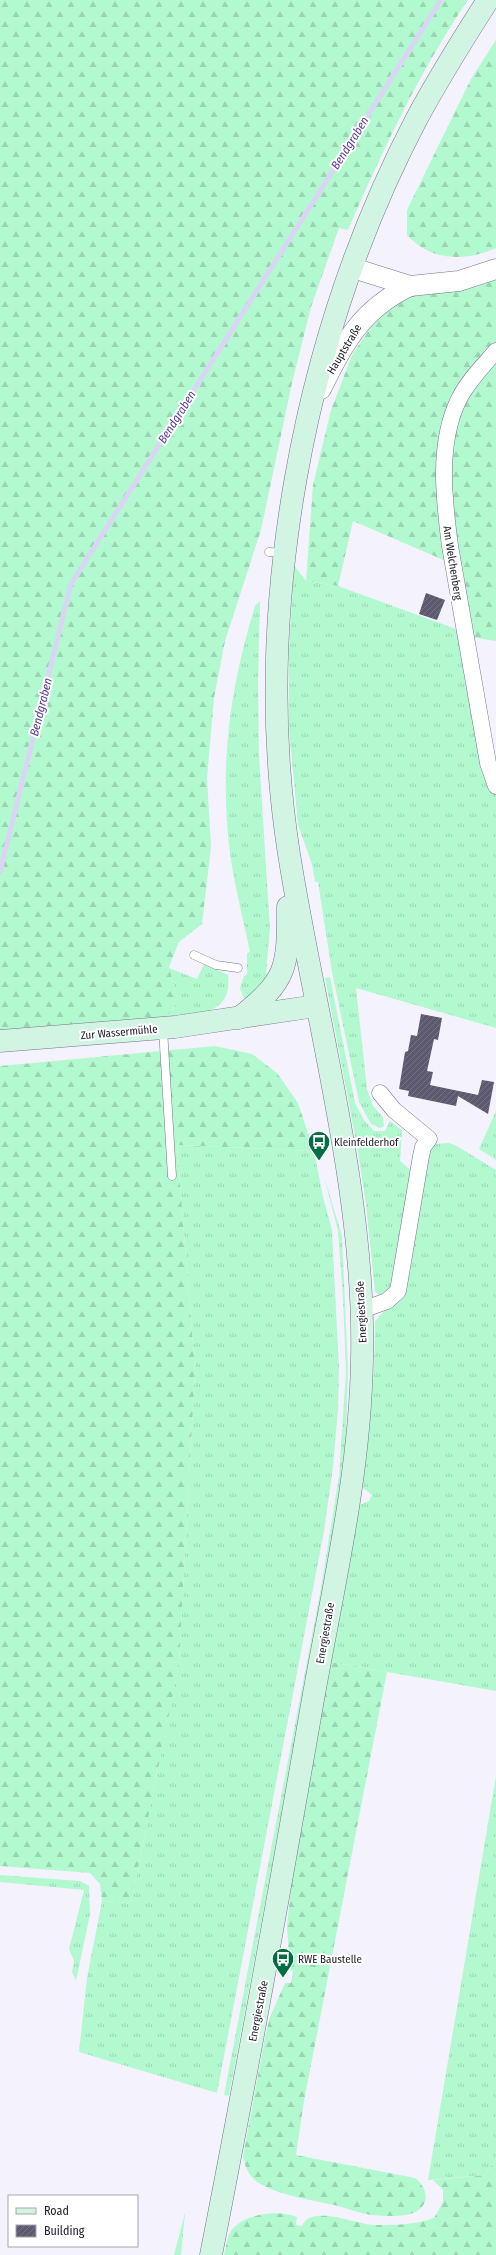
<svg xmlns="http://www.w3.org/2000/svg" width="496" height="2255" viewBox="0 0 496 2255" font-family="'Fira Sans Condensed',sans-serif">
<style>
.grass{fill:url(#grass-tufts)}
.forest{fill:url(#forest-firs)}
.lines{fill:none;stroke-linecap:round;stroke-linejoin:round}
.stream{stroke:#dad4f5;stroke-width:5}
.building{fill:url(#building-hatch)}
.service-casing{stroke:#777289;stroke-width:9}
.minor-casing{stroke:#777289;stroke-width:17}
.tertiary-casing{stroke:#777289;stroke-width:21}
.secondary-casing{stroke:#777289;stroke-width:23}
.service{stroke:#fff;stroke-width:8}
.minor{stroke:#fff;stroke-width:16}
.tertiary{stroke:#fff;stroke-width:20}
.secondary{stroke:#d2f4e2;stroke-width:22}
.labels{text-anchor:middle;stroke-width:4;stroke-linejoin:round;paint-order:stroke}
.street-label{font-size:11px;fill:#23212b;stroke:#fff}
.poi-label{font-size:11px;fill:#23212b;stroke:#fff;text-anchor:start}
.water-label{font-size:12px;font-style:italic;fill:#573895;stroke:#fff}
</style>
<defs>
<pattern id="grass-tufts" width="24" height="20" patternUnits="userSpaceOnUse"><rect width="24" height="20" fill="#b3f9d0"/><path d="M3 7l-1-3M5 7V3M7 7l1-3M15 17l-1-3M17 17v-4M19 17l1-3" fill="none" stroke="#9ad5b3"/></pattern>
<pattern id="forest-firs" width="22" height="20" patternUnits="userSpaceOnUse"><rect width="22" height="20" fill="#b3f9d0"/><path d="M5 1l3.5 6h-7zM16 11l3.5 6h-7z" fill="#9ad5b3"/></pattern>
<pattern id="building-hatch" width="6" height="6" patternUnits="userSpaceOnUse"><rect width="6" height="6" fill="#5d596e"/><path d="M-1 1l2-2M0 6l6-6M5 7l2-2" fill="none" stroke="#757282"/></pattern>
</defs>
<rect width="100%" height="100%" fill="#f4f2fd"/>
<!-- grass -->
<g class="grass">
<polygon points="294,565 306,581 338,586 459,630 496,792 496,1028 356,988 367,1089 373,1106 383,1117 384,1126 380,1128 371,1124 359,1102 332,972 318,882 315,882 312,864 298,825 289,729 289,650"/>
<path d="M260 601 258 683 259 755 270 929 266 972 271 981 245 1002 240 988 244 976 247 974V953L250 952C243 917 233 881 229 845 220 760 230 688 255 606Z"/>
<path d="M204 964 228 975C233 1016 196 1014 165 1019L178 1002 169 968 197 979Z"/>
<polygon points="330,977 355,1103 364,1120 374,1131 385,1131 390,1121 402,1130 400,1161 413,1172 399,1269 387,1295 380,1295 375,1292 366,1204 357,1146 325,978"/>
<polygon points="496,1111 496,1160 479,1149"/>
<path d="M449 1143 455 1145 496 1170V1691L330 1662 359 1505 369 1501 372 1495 362 1487C370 1432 375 1377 375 1321L384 1311 398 1301 426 1152 435 1144Z"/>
<polygon points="177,1145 314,1151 323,1197 332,1230 339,1368 338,1410 333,1467 324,1531 217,2093 79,2052 87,1978 102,1901 131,1903 179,1664 195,1370"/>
<polygon points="324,1176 342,1236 348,1368 346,1440 332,1544 229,2096 224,2095 321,1588 339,1476 346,1372 343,1299 338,1231"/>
<polygon points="496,1776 496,2159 485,2175 428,2180"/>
<polygon points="0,1875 80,1881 89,1886 90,1914 76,1981 72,1972 74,1961 69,1949 84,1890 0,1882"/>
<polygon points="185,2213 181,2255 174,2255"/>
</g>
<!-- forest -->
<g class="forest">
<path d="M0 0H468C419 72 383 150 348 230L339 228 311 307 292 383 261 530 225 641 214 698 207 778 211 847 202 924 179 942 169 967 178 1002 165 1019 0 1032Z"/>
<path d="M496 40V248C465 262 430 261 407 235V210L471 79Z"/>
<polygon points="496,279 496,344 451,408 448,562 353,521 338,586 306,581 313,485 331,410 352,355 369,330 387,310 414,295 476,287"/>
<polygon points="496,357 496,641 471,637 448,481 456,421 465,399"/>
<polygon points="215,1046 252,1054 277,1073 298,1103 314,1151 177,1145 195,1370 179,1665 131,1903 102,1901 100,1884 90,1873 0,1866 0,1066"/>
<path d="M330 1662 387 1672 304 2101 296 2155 415 2178C429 2189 431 2208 410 2214 398 2217 383 2216 371 2215 360 2213 349 2209 338 2206 317 2201 277 2195 259 2183 249 2177 245 2167 243 2156L265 2037 270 2017 285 1983H291L293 1971 288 1968 289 1959 287 1925 295 1852Z"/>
<path d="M496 2159V2255H224C226 2248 227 2237 231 2231 243 2214 277 2209 297 2217L296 2225 302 2226C310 2204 356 2224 373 2225 394 2225 415 2225 434 2218L443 2202V2190L433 2180 485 2175Z"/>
</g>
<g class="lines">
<!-- stream -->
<polyline class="stream" points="0,872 71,584 441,0"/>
</g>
<!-- building -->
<g class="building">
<polygon points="426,593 445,600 437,620 419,614"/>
<polygon points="421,1014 442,1018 438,1040 434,1039 427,1071 433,1072 430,1085 478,1095 482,1080 494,1082 488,1114 458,1096 456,1106 408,1096 409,1091 399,1089 405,1052 408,1051 411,1035 417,1036"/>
</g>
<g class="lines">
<!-- service casing -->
<g class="service-casing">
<g id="service">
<polyline points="269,552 284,553"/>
<polyline points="194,955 216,965 238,968"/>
<polyline points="163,1029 172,1176"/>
</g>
</g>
<!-- minor casing -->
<g class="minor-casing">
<g id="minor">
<path d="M496 351C483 366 468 381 459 399 437 443 444 500 450 546L488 763 496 786"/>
<polyline points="362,1310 387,1301 398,1291 421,1156 423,1147 429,1139 394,1110 380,1093"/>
</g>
</g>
<!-- tertiary casing -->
<g class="tertiary-casing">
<g id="tertiary">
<polyline points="353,268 410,286 459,281 496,269"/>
<path d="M321 389C344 343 361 309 410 286"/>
</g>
</g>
<!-- secondary casing -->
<g class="secondary-casing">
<g id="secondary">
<path d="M239 1018C288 980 288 967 288 907"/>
<polyline points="0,1041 175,1027 316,1006"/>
<path d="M211 2255C247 2072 280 1889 312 1705 332 1591 360 1477 362 1360 366 1193 315 1019 289 854 251 613 303 336 416 120 438 79 463 39 488 0"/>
</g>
</g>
<!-- service -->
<use href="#service" class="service"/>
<!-- minor -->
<use href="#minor" class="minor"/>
<!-- tertiary -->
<use href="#tertiary" class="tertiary"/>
<!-- secondary -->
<use href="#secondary" class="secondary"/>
</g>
<!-- icons -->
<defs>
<g id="bus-pin" transform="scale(1.15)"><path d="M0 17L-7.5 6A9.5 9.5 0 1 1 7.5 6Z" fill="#046d43" stroke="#fff"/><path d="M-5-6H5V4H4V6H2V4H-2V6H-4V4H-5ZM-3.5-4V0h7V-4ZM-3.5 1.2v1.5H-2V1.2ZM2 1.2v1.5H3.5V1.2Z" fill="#fff"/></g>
</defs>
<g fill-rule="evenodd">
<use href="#bus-pin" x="319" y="1142"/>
<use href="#bus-pin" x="283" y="1959"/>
</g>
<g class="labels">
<!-- street labels -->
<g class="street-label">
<text transform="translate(344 349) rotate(-59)" y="4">Hauptstraße</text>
<text transform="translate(453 563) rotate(81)" y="4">Am Welchenberg</text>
<text transform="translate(119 1032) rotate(-5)" y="4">Zur Wassermühle</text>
<text transform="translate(361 1312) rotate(-93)" y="4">Energiestraße</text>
<text transform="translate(325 1633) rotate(-80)" y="4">Energiestraße</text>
<text transform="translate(258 2011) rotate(-79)" y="4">Energiestraße</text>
</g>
<!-- poi labels -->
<g class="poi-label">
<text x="334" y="1146">Kleinfelderhof</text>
<text x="298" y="1963">RWE Baustelle</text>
</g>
<!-- water labels -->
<g class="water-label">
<text transform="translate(350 143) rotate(-58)" y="4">Bendgraben</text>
<text transform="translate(177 417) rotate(-58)" y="4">Bendgraben</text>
<text transform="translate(41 707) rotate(-76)" y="4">Bendgraben</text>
</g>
</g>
<!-- legend -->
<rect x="8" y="2195" width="130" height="52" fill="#ffffff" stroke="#a7a6aa"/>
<rect x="16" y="2208" width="20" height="6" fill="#d2f4e2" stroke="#a7a6aa"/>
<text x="44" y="2215" font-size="12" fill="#23212b">Road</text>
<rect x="16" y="2225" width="20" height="12" fill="url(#building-hatch)" stroke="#a7a6aa"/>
<text x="44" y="2235" font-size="12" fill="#23212b">Building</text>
</svg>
